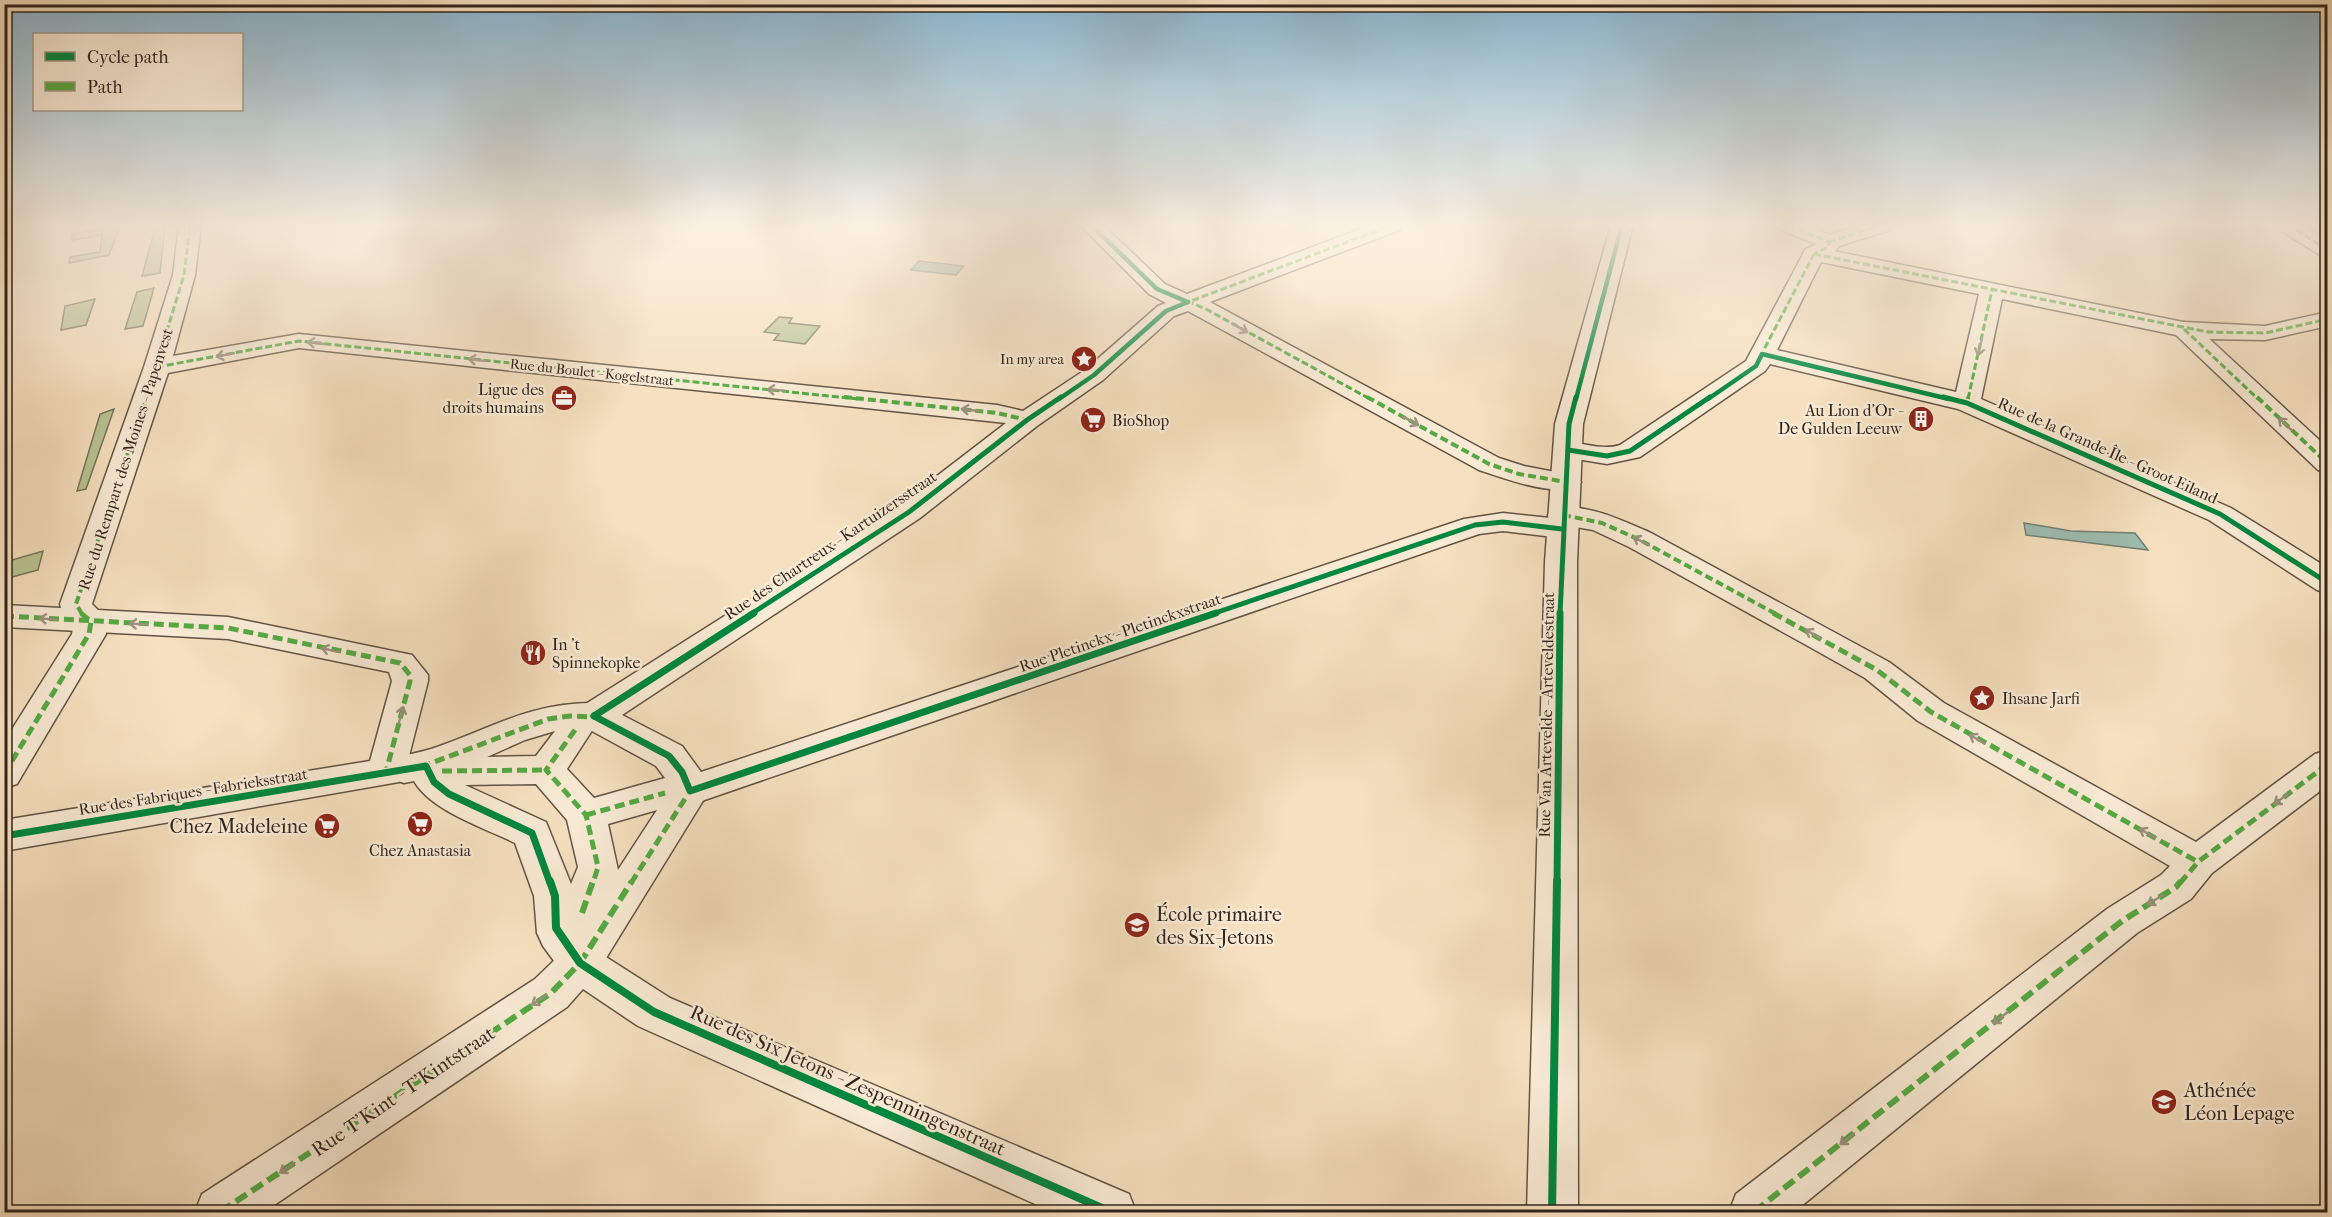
<svg xmlns="http://www.w3.org/2000/svg" width="2332" height="1217" viewBox="0 0 2332 1217" font-family="'IM FELL French Canon',serif">
<style>
.green{fill:#b9c394;stroke:#747458;stroke-width:1.5}
.water{fill:#9dbdb1;stroke:#718075;stroke-width:1.5}
.lines{fill:none;stroke-linecap:round;stroke-linejoin:round}
.pedestrian-casing{stroke:#625345;stroke-width:3}
.minor-casing{stroke:#625345;stroke-width:3}
.tertiary-casing{stroke:#625345;stroke-width:3}
.pedestrian{fill:#f9ebd5;fill-rule:evenodd}
.minor{fill:#f9ebd5;fill-rule:evenodd}
.tertiary{fill:#f9ebd5;fill-rule:evenodd}
.quiet-far3{stroke:#54aa43;stroke-width:3;stroke-dasharray:7 3;stroke-linecap:butt}
.quiet-far2{stroke:#54aa43;stroke-width:4;stroke-dasharray:8 4;stroke-linecap:butt}
.quiet-far1{stroke:#54aa43;stroke-width:5;stroke-dasharray:10 5;stroke-linecap:butt}
.quiet{stroke:#54aa43;stroke-width:6;stroke-dasharray:13 6;stroke-linecap:butt}
.cycleway-far3-casing{stroke:#f9ebd5;stroke-width:8}
.cycleway-far2-casing{stroke:#f9ebd5;stroke-width:8}
.cycleway-far1-casing{stroke:#f9ebd5;stroke-width:10}
.cycleway-casing{stroke:#f9ebd5;stroke-width:12}
.cycleway-far3{stroke:#00873e;stroke-width:4.5}
.cycleway-far2{stroke:#00873e;stroke-width:5}
.cycleway-far1{stroke:#00873e;stroke-width:7}
.cycleway{stroke:#00873e;stroke-width:8}
.oneway{stroke:#9f9182}
.labels{text-anchor:middle;stroke-width:5;stroke-linejoin:round;paint-order:stroke}
.far-poi-label{font-size:14px;fill:#30241c;stroke:#f9ebd5;text-anchor:end}
.far-street-label{font-size:14px;fill:#30241c;stroke:#f9ebd5}
.poi-label{font-size:16px;fill:#30241c;stroke:#f9ebd5;text-anchor:start}
.street-label{font-size:16px;fill:#30241c;stroke:#f9ebd5}
.near-poi-label{font-size:20px;fill:#30241c;stroke:#f9ebd5;text-anchor:start}
.near-street-label{font-size:20px;fill:#30241c;stroke:#f9ebd5}
</style>
<rect width="100%" height="100%" fill="#f6e0bf"/>
<filter id="stains"><feTurbulence type="fractalNoise" baseFrequency=".00333" numOctaves="4"/><feColorMatrix values="0 0 0 0 .2 0 0 0 0 .09 0 0 0 0 .02 0 0 0 .5 -.17"/></filter>
<radialGradient id="worn" r=".72"><stop offset=".6" stop-color="#630" stop-opacity="0"/><stop offset="1" stop-color="#630" stop-opacity=".3"/></radialGradient>
<!-- green -->
<g class="green">
<polygon points="121,225 109,255 69,263 70,257 100,252 102,235 72,240 72,234"/>
<polygon points="156,225 165,225 160,273 142,276"/>
<polygon points="154,288 143,326 125,329 137,292"/>
<polygon points="95,299 86,325 61,330 65,306"/>
<polygon points="779,317 792,318 789,323 820,326 805,344 774,340 779,334 764,332"/>
<polygon points="114,409 86,489 77,491 100,414"/>
<polygon points="43,551 38,570 5,579 5,562"/>
</g>
<!-- water -->
<g class="water">
<polygon points="919,261 964,266 956,275 911,270"/>
<polygon points="2024,523 2071,531 2135,533 2148,550 2026,535"/>
</g>
<g class="lines">
<!-- pedestrian casing -->
<g class="pedestrian-casing">
<g id="pedestrian">
<path d="M1778 225H1808L1830 235 1860 225H1893L1890 230 1839 246C1833 257 1818 262 1806 259L1803 254 1806 249 1816 244 1781 230Z"/>
<polygon points="2277,225 2303,225 2328,240 2328,256 2320,255 2280,230"/>
<polygon points="2328,312 2328,326 2265,340 2208,339 2175,334 2172,329 2175,324 2184,322 2265,326"/>
<polygon points="91,611 103,614 108,622 106,634 17,784 4,788 4,742 72,634 74,622 79,614"/>
<path d="M594 703 607 707 612 716 607 725 593 729 567 769 594 798 665 778 676 782 690 777 704 781 709 791 595 976 580 982 565 976 543 946 537 933 534 896 515 843C485 828 431 811 414 781L404 783 391 779 385 769 391 759C404 755 418 753 431 749 491 729 527 703 594 703ZM555 731 536 756 487 757 525 740ZM536 784 567 820 578 867 571 884 546 822 465 785ZM657 810 618 870 608 824Z"/>
</g>
</g>
<!-- minor casing -->
<g class="minor-casing">
<g id="minor">
<path d="M179 225H201L195 275 173 356 299 334 997 405 1023 411 1085 370 1158 306 1166 303 1149 294 1080 225H1103L1165 284 1187 294 1371 225H1403L1400 230 1210 302 1499 458 1524 466 1576 476 1581 482 1576 488C1549 495 1506 479 1479 470L1188 311 1174 316 1103 380 1037 426 920 518 622 715 682 746 701 772 1464 519 1503 513 1550 518 1548 515 1552 509C1582 501 1624 521 1651 533L1889 662 1944 703 2196 842 2315 754 2328 750V785L2212 873 2191 899 2137 933 1794 1212H1729L1736 1194 2107 909 2161 875 2170 866 1918 721 1865 678 1808 646 1629 547 1593 530 1576 527 1577 529 1573 535 1562 538 1503 531 1479 534 690 805 676 801 665 778 656 766 581 725 576 716 581 707 898 506 1006 423 299 348 168 373 92 604 98 610 228 617 412 655 428 675V681L405 772 399 782 4 851V820L370 761 392 681 389 672 228 639 4 627V605L61 608 60 604 144 367 173 275Z"/>
<path d="M1814 247 2193 324 2328 448V472L2318 470 2176 335 2002 299 1981 399 2231 508 2328 568V593L2317 590 2209 520 1958 409 1770 364 1765 371 1640 457 1607 464 1558 456 1554 450 1558 444C1579 439 1599 452 1620 445L1746 361 1803 254 1806 249ZM1821 262 1979 294 1956 392 1777 350Z"/>
<polygon points="580,944 595,950 670,998 1129,1194 1136,1212 1053,1212 638,1026 583,989 567,1007 264,1212 195,1212 202,1194 535,979 565,950"/>
</g>
</g>
<!-- tertiary casing -->
<g class="tertiary-casing">
<polygon id="tertiary" points="1611,225 1633,225 1583,424 1577,562 1578,1212 1527,1212 1545,562 1555,424"/>
</g>
<!-- pedestrian -->
<use href="#pedestrian" class="pedestrian"/>
<!-- minor -->
<use href="#minor" class="minor"/>
<!-- tertiary -->
<use href="#tertiary" class="tertiary"/>
<!-- quiet-far3 -->
<g class="quiet-far3">
<polyline points="1789,225 1829,242 1828,247 1814,254"/>
<polyline points="2288,225 2328,250"/>
<polyline points="1829,242 1882,225"/>
<polyline points="1814,254 2208,332 2265,333 2328,319"/>
<polyline points="1187,301 1206,309 1370,399"/>
<polyline points="1183,304 1392,225"/>
<polyline points="2184,329 2258,399"/>
<polyline points="1760,357 1814,254"/>
<polyline points="157,367 299,341 858,399"/>
<polyline points="146,399 184,275 190,225"/>
<polyline points="1968,399 1992,290"/>
</g>
<!-- quiet-far2 -->
<g class="quiet-far2">
<polyline points="844,397 997,413 1027,420"/>
<polyline points="1367,397 1489,464 1519,474 1566,482"/>
<polyline points="2257,397 2328,464"/>
<polyline points="1967,403 1968,397"/>
<polyline points="1563,515 1602,523 1640,540 1776,614"/>
<polyline points="82,614 76,604 147,397"/>
</g>
<!-- quiet-far1 -->
<g class="quiet-far1">
<polyline points="81,613 91,622"/>
<polyline points="1773,613 1877,670 1931,712 2198,862"/>
<polyline points="4,616 228,628 400,663 410,675 410,681 386,772"/>
<polyline points="575,730 546,770 586,815 598,867 593,883"/>
<polyline points="421,767 548,719 570,716 597,717"/>
<polyline points="442,771 546,770"/>
<polyline points="4,774 89,634 91,622"/>
<polyline points="586,815 665,793"/>
<polyline points="631,883 690,791"/>
<polyline points="2180,883 2198,862 2328,764"/>
</g>
<!-- quiet -->
<g class="quiet">
<polyline points="582,913 593,881"/>
<polyline points="220,1212 551,993 580,963 632,881"/>
<polyline points="1754,1212 2122,921 2176,887 2181,881"/>
</g>
<!-- cycleway-far3 casing -->
<g class="cycleway-far3-casing">
<g id="cycleway-far3">
<polyline points="1091,225 1157,289 1188,302"/>
<polyline points="1059,399 1094,375 1166,311 1188,302"/>
<polyline points="1576,399 1622,225"/>
<polyline points="1708,399 1756,366 1762,354 1949,399"/>
</g>
</g>
<!-- cycleway-far2 casing -->
<g class="cycleway-far2-casing">
<g id="cycleway-far2">
<polyline points="1943,397 1967,403 2220,514 2328,583"/>
<polyline points="1568,450 1607,456 1630,451 1710,397"/>
<polyline points="751,614 909,512 1027,420 1061,397"/>
<polyline points="1212,614 1475,525 1503,522 1562,529"/>
<polyline points="1560,614 1569,424 1576,397"/>
</g>
</g>
<!-- cycleway-far1 casing -->
<g class="cycleway-far1-casing">
<g id="cycleway-far1">
<polyline points="594,716 669,756 682,772 690,791 1216,613"/>
<polyline points="594,716 754,613"/>
<polyline points="4,836 426,766 434,782 449,794 532,833 550,883"/>
<polyline points="1557,883 1560,613"/>
</g>
</g>
<!-- cycleway casing -->
<g class="cycleway-casing">
<g id="cycleway">
<polyline points="550,881 555,896 556,928 580,963 654,1012 1111,1212"/>
<polyline points="1552,1212 1557,881"/>
</g>
</g>
<!-- cycleway-far3 -->
<use href="#cycleway-far3" class="cycleway-far3"/>
<!-- cycleway-far2 -->
<use href="#cycleway-far2" class="cycleway-far2"/>
<!-- cycleway-far1 -->
<use href="#cycleway-far1" class="cycleway-far1"/>
<!-- cycleway -->
<use href="#cycleway" class="cycleway"/>
</g>
<!-- one-way arrows -->
<defs><path id="oneway-shaft" d="M-6 0H5M1.5-3L5.5 0L1.5 3" fill="none" stroke-width="1.6" stroke-linecap="round" stroke-linejoin="round" transform="scale(1.5)"/></defs>
<g class="oneway">
<use href="#oneway-shaft" transform="translate(1240 328) rotate(29)"/>
<use href="#oneway-shaft" transform="translate(316 343) rotate(-174)"/>
<use href="#oneway-shaft" transform="translate(1980 347) rotate(103)"/>
<use href="#oneway-shaft" transform="translate(225 355) rotate(169)"/>
<use href="#oneway-shaft" transform="translate(477 360) rotate(-174)"/>
<use href="#oneway-shaft" transform="translate(776 390) rotate(-175)"/>
<use href="#oneway-shaft" transform="translate(970 410) rotate(-174)"/>
<use href="#oneway-shaft" transform="translate(1411 421) rotate(29)"/>
<use href="#oneway-shaft" transform="translate(2285 424) rotate(-137)"/>
<use href="#oneway-shaft" transform="translate(1641 541) rotate(-153)"/>
<use href="#oneway-shaft" transform="translate(48 619) rotate(-176)"/>
<use href="#oneway-shaft" transform="translate(138 624) rotate(-177)"/>
<use href="#oneway-shaft" transform="translate(1813 634) rotate(-151)"/>
<use href="#oneway-shaft" transform="translate(330 650) rotate(-168)"/>
<use href="#oneway-shaft" transform="translate(401 715) rotate(-75)"/>
<use href="#oneway-shaft" transform="translate(1977 739) rotate(-150)"/>
<use href="#oneway-shaft" transform="translate(2281 799) rotate(143)"/>
<use href="#oneway-shaft" transform="translate(2147 833) rotate(-151)"/>
<use href="#oneway-shaft" transform="translate(2155 900) rotate(147)"/>
<use href="#oneway-shaft" transform="translate(539 1000) rotate(146)"/>
<use href="#oneway-shaft" transform="translate(2000 1018) rotate(142)"/>
<use href="#oneway-shaft" transform="translate(1847 1139) rotate(142)"/>
<use href="#oneway-shaft" transform="translate(287 1168) rotate(146)"/>
</g>
<!-- sky -->
<linearGradient id="sky" x2="0" y2="1"><stop stop-color="#8ab8d2"/><stop offset="0.57" stop-color="#fbf1e2"/><stop offset="1" stop-color="#fbf1e2" stop-opacity="0"/></linearGradient>
<rect width="2332" height="396" fill="url(#sky)"/>
<!-- icons -->
<defs>
<g id="sight-disc" transform="scale(1.35)"><circle r="9.5" fill="#8f2418" stroke="#f9ebd5"/><path d="M0-6L1.8-2.2L6-1.7L2.9 1.2L3.7 5.4L0 3.3L-3.7 5.4L-2.9 1.2L-6-1.7L-1.8-2.2Z" fill="#fff"/></g>
<g id="office-disc" transform="scale(1.35)"><circle r="9.5" fill="#8f2418" stroke="#f9ebd5"/><path d="M-6-3h4V-5.5h4V-3h4V5H-6ZM-1-4.5V-3h2v-1.5ZM-6 0V1H6V0Z" fill="#fff"/></g>
<g id="building-disc" transform="scale(1.35)"><circle r="9.5" fill="#8f2418" stroke="#f9ebd5"/><path d="M-4-6H4V6H1V3H-1V6H-4ZM-2.5-4.3h1.7v1.8h-1.7ZM.8-4.3h1.7v1.8H.8ZM-2.5-1h1.7V.8h-1.7ZM.8-1h1.7V.8H.8Z" fill="#fff"/></g>
<g id="supermarket-disc" transform="scale(1.35)"><circle r="9.5" fill="#8f2418" stroke="#f9ebd5"/><path d="M-6-5.5h2.5l.6 2H6L4.5 2H-2.5L-4.4-4H-6ZM-1.5 3.2a1.3 1.3 0 1 0 .1 0ZM3 3.2a1.3 1.3 0 1 0 .1 0Z" fill="#fff"/></g>
<g id="restaurant-disc" transform="scale(1.35)"><circle r="9.5" fill="#8f2418" stroke="#f9ebd5"/><path d="M-5-6h1v4h1v-4h1v4h1v-4h1v5L-1.5 .5V6h-2V.5L-5-1ZM5-6V6H3V1.5H1.5Q1.5-4 5-6Z" fill="#fff"/></g>
<g id="school-disc" transform="scale(1.35)"><circle r="9.5" fill="#8f2418" stroke="#f9ebd5"/><path d="M0-5L7-2L0 1L-7-2ZM-4 1L0 2.5L4 1V4Q0 6-4 4Z" fill="#fff"/></g>
</defs>
<g fill-rule="evenodd">
<use href="#sight-disc" x="1084" y="359"/>
<use href="#office-disc" x="564" y="398"/>
<use href="#building-disc" x="1921" y="419"/>
<use href="#supermarket-disc" x="1093" y="420"/>
<use href="#restaurant-disc" x="533" y="653"/>
<use href="#sight-disc" x="1982" y="698"/>
<use href="#supermarket-disc" x="420" y="824"/>
<use href="#supermarket-disc" x="327" y="826"/>
<use href="#school-disc" x="1137" y="925"/>
<use href="#school-disc" x="2164" y="1102"/>
</g>
<g class="labels">
<!-- far-poi labels -->
<g class="far-poi-label">
<text x="1064" y="364">In my area</text>
</g>
<!-- far-street labels -->
<g class="far-street-label">
<text transform="translate(592 372) rotate(6)" y="5">Rue du Boulet - Kogelstraat</text>
</g>
<!-- poi labels -->
<g class="poi-label">
<text x="544" y="395" text-anchor="end">Ligue des<tspan x="544" dy="18">droits humains</tspan></text>
<text x="1902" y="416" text-anchor="end">Au Lion d'Or -<tspan x="1902" dy="18">De Gulden Leeuw</tspan></text>
<text x="1112" y="426">BioShop</text>
<text x="552" y="650">In 't<tspan x="552" dy="18">Spinnekopke</tspan></text>
<text x="2002" y="704">Ihsane Jarfi</text>
<text x="420" y="856" text-anchor="middle">Chez Anastasia</text>
</g>
<!-- street labels -->
<g class="street-label">
<text transform="translate(2108 450) rotate(24)" y="6">Rue de la Grande Île - Groot Eiland</text>
<text transform="translate(125 459) rotate(-72)" y="6">Rue du Rempart des Moines - Papenvest</text>
<text transform="translate(830 545) rotate(-34)" y="6">Rue des Chartreux - Kartuizersstraat</text>
<text transform="translate(1120 632) rotate(-19)" y="6">Rue Pletinckx - Pletinckxstraat</text>
<text transform="translate(1546 715) rotate(-89)" y="6">Rue Van Artevelde - Arteveldestraat</text>
<text transform="translate(193 791) rotate(-9)" y="6">Rue des Fabriques - Fabrieksstraat</text>
</g>
<!-- near-poi labels -->
<g class="near-poi-label">
<text x="308" y="833" text-anchor="end">Chez Madeleine</text>
<text x="1156" y="921">École primaire<tspan x="1156" dy="23">des Six-Jetons</tspan></text>
<text x="2184" y="1097">Athénée<tspan x="2184" dy="23">Léon Lepage</tspan></text>
</g>
<!-- near-street labels -->
<g class="near-street-label">
<text transform="translate(848 1080) rotate(24)" y="7">Rue des Six Jetons - Zespenningenstraat</text>
<text transform="translate(403 1091) rotate(-34)" y="7">Rue T'Kint - T'Kintstraat</text>
</g>
</g>
<!-- margin -->
<rect width="2332" height="1217" fill="none" stroke="#f6e0bf" stroke-width="24"/>
<rect x="6" y="6" width="2320" height="1205" fill="none" stroke="#30241c" stroke-width="3"/>
<rect x="12" y="12" width="2308" height="1193" fill="none" stroke="#30241c" stroke-width="1.5"/>
<!-- legend -->
<rect x="33" y="33" width="210" height="78" fill="#f9ebd5" stroke="#a99b8b" stroke-width="1.5"/>
<rect x="45" y="52" width="30" height="9" fill="#00873e" stroke="#a99b8b" stroke-width="1.5"/>
<text x="87" y="63" font-size="18" fill="#30241c">Cycle path</text>
<rect x="45" y="82" width="30" height="9" fill="#54aa43" stroke="#a99b8b" stroke-width="1.5"/>
<text x="87" y="93" font-size="18" fill="#30241c">Path</text>
<rect width="100%" height="100%" filter="url(#stains)"/>
<rect width="100%" height="100%" fill="url(#worn)"/>
</svg>
